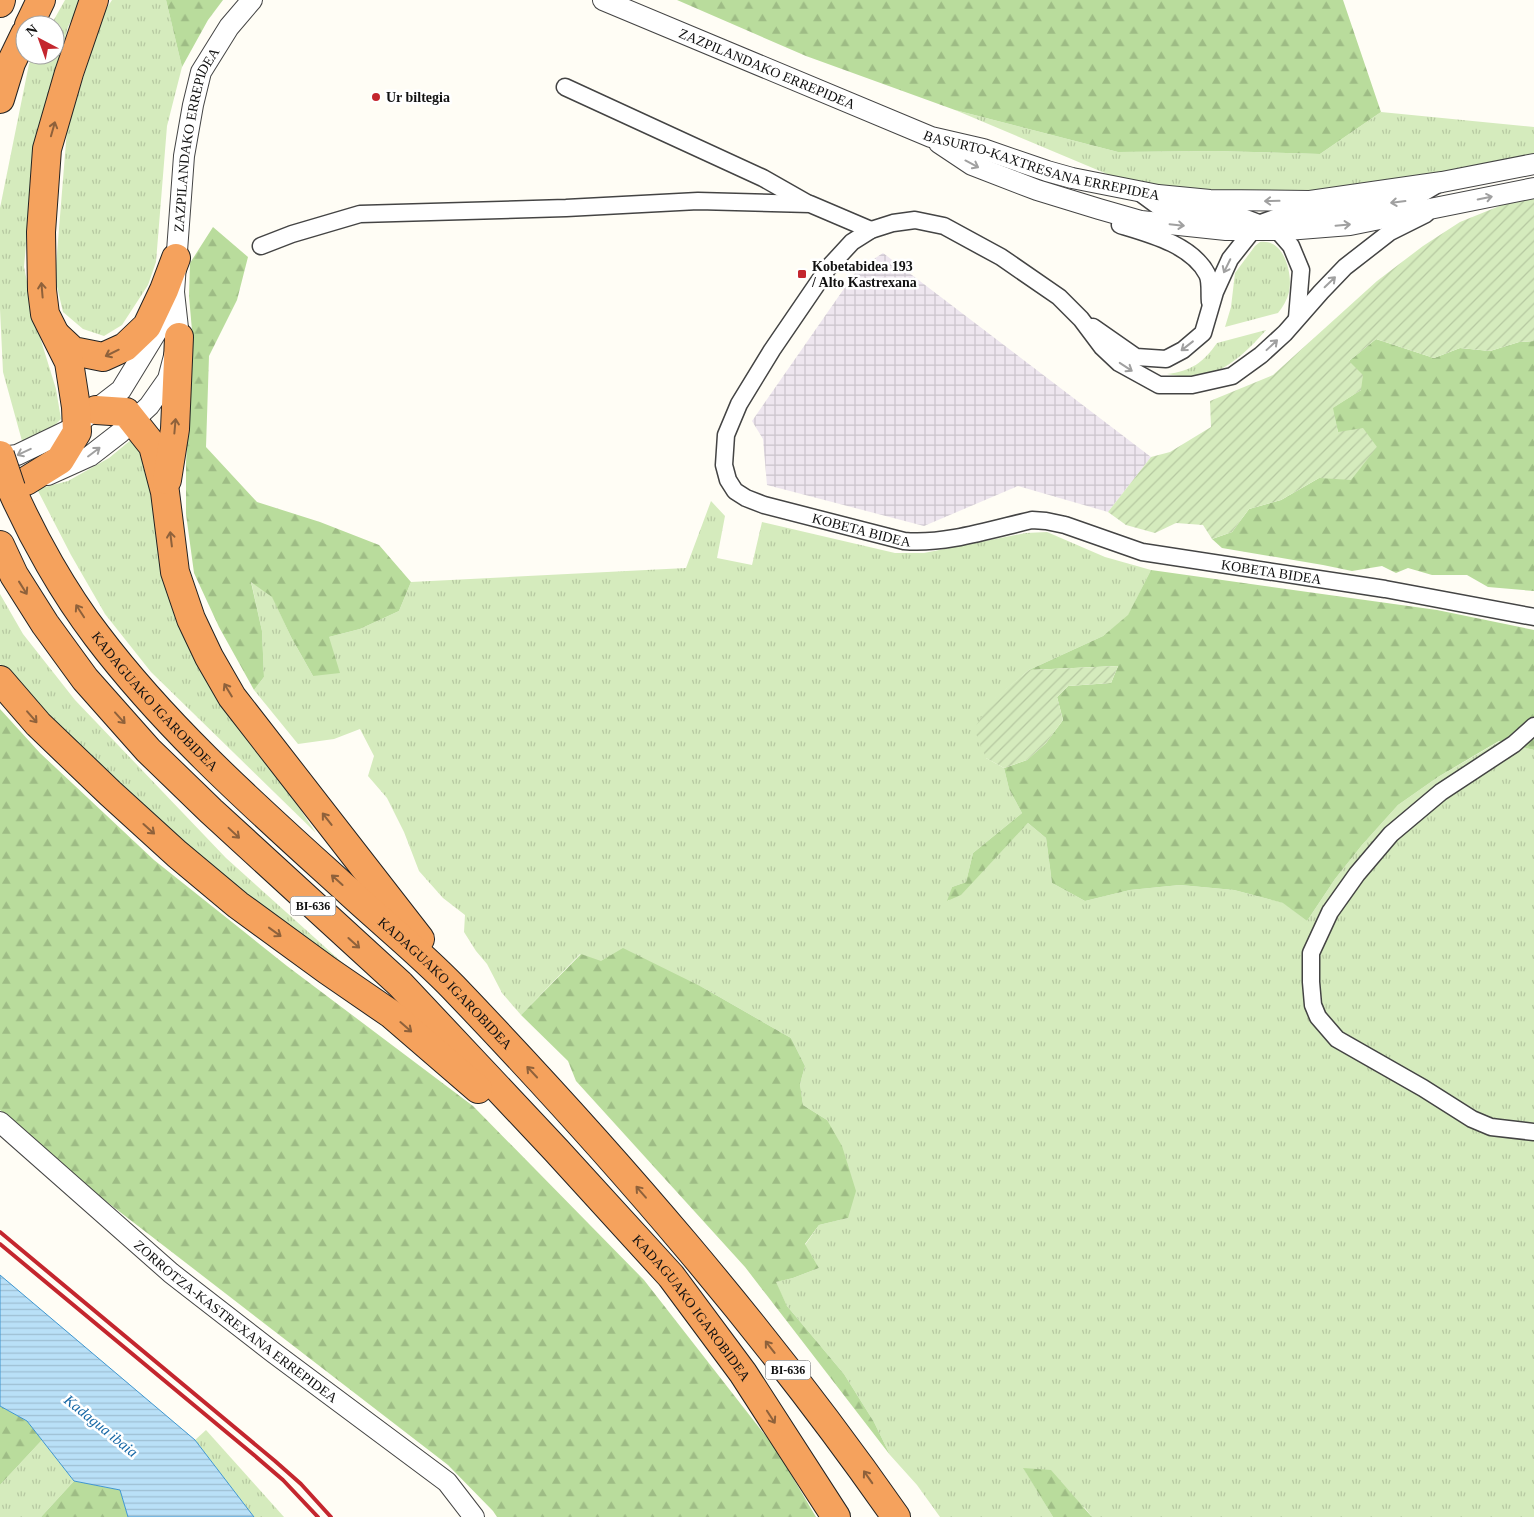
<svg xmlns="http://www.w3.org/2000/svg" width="1534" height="1517" viewBox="0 0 1534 1517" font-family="Georgia,serif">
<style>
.industrial{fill:url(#industrial-grid)}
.grass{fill:url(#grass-tufts)}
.forest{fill:url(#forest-firs)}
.garden{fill:url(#garden-furrows)}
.water{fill:url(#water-rules);stroke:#3f96cf}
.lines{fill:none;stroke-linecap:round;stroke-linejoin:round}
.minor-casing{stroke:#444;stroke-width:19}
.tertiary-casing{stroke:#444;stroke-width:22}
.motorway-casing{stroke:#222;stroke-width:30}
.minor{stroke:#fff;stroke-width:16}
.tertiary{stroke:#fff;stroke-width:20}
.motorway{stroke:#f5a25d;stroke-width:28}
.rail{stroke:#c4262e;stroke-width:4}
.motorway-bridge-casing{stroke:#222;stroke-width:30;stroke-linecap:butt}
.motorway-bridge{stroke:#f5a25d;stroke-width:28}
.oneway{stroke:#8e613b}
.oneway2{stroke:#a0a0a0}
.poi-dot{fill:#c4262e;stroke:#fff;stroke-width:2}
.labels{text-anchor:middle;stroke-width:5;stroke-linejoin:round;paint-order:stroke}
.shield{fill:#fff;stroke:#585858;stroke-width:1}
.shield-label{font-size:12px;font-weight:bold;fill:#111}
.street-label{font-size:14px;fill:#111;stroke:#fff}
.poi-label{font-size:14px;font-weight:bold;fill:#111;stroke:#fff;text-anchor:start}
.water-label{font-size:15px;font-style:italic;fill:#1768a6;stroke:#fff}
</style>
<defs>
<pattern id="industrial-grid" width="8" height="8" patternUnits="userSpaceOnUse" patternTransform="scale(1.25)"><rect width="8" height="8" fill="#eee6ef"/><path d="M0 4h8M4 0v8" fill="none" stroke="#cbc4cc"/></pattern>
<pattern id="grass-tufts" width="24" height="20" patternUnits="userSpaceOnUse" patternTransform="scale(1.25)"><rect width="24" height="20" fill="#d5ebbd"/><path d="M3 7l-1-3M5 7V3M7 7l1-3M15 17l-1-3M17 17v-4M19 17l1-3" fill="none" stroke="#b6c8a1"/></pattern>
<pattern id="forest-firs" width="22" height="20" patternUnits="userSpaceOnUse" patternTransform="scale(1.25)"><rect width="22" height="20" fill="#b9dc9c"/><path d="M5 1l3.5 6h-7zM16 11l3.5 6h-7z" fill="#9ebc85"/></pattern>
<pattern id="garden-furrows" width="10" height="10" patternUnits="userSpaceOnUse" patternTransform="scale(1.25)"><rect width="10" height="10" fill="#d5ebbd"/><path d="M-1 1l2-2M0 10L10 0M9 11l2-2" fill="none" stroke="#b6c8a1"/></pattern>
<pattern id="water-rules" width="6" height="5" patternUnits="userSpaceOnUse" patternTransform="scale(1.25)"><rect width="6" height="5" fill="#b9e0f7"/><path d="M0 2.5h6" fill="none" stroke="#9ebfd3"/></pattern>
</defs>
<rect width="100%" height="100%" fill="#fffdf5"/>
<!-- industrial -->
<polygon class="industrial" points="883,253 1151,457 1108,512 1018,486 924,526 767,485 763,439 752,421 857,270"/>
<!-- grass -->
<g class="grass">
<polygon points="65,0 81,0 68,27 35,143 24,267 35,321 56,389 61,419 53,427 22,441 3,372 0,309 0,208 29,64 34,55 55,55 55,25 51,25"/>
<polygon points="112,0 166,0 182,67 167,126 156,262 148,285 122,325 104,336 83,329 63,312 55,278 67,130 103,14"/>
<polygon points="955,110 1118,152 1216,151 1320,154 1381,112 1534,127 1534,157 1367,186 1302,192 1182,189 1119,179"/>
<path d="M1260 242C1284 238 1293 274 1289 292 1287 300 1283 307 1278 313L1225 327 1231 307 1235 273 1255 246Z"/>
<path d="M1266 330C1249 350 1219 379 1191 377 1183 377 1175 375 1167 374 1191 371 1203 363 1217 343Z"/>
<polygon points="132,439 145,456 213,678 316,833 151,672 105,614 71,555 37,489 68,481 109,458"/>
<polygon points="711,501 725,516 717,558 752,565 762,522 895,553 924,553 1026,533 1047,532 1105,557 1151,570 1128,616 1103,636 1029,670 992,701 986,758 1004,768 1009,789 1022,813 973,853 966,882 952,887 948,901 995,858 1028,823 1046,838 1052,883 1085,901 1130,890 1180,885 1234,890 1284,903 1307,921 1335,879 1362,845 1398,805 1438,777 1500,741 1534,750 1534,1517 1092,1517 1085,1508 1024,1469 1053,1517 940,1517 917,1485 890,1455 874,1422 844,1374 787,1306 775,1282 793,1278 819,1268 805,1245 819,1225 848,1218 827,1120 803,1105 800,1084 805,1066 791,1038 702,987 601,962 580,954 521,1015 502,993 487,964 476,951 464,932 465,915 443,898 419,871 404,832 387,798 368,776 374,756 360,729 334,739 298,744 254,690 264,677 262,631 251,581 272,596 291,637 313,676 329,637 360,629 399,611 411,582 686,568"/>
<polygon points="0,594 23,634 75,700 226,858 355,974 259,906 122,789 0,664"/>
<polygon points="206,1430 284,1517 254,1517 195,1440"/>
<polygon points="42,1440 74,1481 41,1517 0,1517 0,1485"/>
</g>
<!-- forest -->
<g class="forest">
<polygon points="166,0 223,0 208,20 182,67"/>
<polygon points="677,0 1343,0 1381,112 1320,154 1216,151 1118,152 955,110 806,56"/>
<polygon points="213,227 248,257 237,300 209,356 206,447 257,502 320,522 379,545 411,582 399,611 360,629 329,637 340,673 313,676 291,637 272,597 251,582 262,631 264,677 254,690 219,627 194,573 186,514 186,463 193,342 189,296 190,263"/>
<polygon points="1376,339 1434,358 1460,348 1490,351 1519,342 1534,341 1534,591 1488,587 1467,575 1432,575 1408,568 1396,573 1382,566 1352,571 1323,565 1222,548 1212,539 1232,532 1249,509 1281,500 1319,478 1338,432 1332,408 1361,390 1349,361"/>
<polygon points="1151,570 1437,610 1534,630 1534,750 1499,741 1438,777 1398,805 1362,845 1335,879 1307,921 1283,903 1234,890 1180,885 1130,890 1085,901 1052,883 1046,838 1028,823 961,895 947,901 952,887 966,882 973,853 1022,813 1009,789 1004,768 1027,760 1046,743 1063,720 1057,697 1068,686 1111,683 1118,666 1029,670 1103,636 1128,615"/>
<polygon points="0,709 40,753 154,860 287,966 473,1106 644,1280 776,1449 816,1517 497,1517 493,1511 448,1465 94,1192 0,1110"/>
<polygon points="623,948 702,987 791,1038 805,1066 800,1084 803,1105 827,1120 842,1146 856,1191 848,1218 819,1225 805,1244 819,1268 793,1278 776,1282 787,1306 844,1374 874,1422 890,1455 745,1267 576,1081 568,1061 521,1015 581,954 601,961"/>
<polygon points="0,1406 27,1421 42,1440 0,1485"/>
<polygon points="1023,1468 1051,1470 1092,1517 1053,1517"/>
<polygon points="74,1481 120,1490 128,1517 41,1517"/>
</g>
<!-- garden -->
<g class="garden">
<polygon points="1534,196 1534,341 1519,342 1490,351 1460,348 1434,358 1376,339 1349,361 1363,375 1361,390 1333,408 1338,432 1363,428 1377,447 1351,480 1319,478 1281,500 1249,509 1232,532 1212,539 1203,525 1176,523 1155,533 1126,525 1108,512 1151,457 1170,452 1211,427 1210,401 1273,375 1377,281 1423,246 1460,222 1502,205"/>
<polygon points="1118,666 1111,683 1068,686 1057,697 1063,720 1046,743 1027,760 1004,768 986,758 974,729 992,700 1029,670"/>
</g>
<!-- water -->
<polygon class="water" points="0,1275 195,1440 254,1517 128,1517 120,1490 74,1481 27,1421 0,1406"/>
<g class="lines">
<!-- minor casing -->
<g class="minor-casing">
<g id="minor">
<polyline points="565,87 763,178 807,203"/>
<polyline points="1139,192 1162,209 1243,217 1277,230 1291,246 1301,270 1297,318"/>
<path id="s1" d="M1426 214 1390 232 1345 267 1321 292 1285 333 1261 355 1232 376 1192 385H1159L1119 363 1102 347 1081 319 1059 297 1001 257 944 226 915 220 893 223 871 230 852 242 828 268 772 350 739 404 726 435 724 465 728 480 735 491 746 498 764 505 904 541C944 545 993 529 1032 520L1046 521 1065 525 1142 552 1385 589 1534 617"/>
<path d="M1120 225C1150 234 1192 245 1207 274 1211 281 1209 294 1210 302"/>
<polyline points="261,246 292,234 360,214 566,208 698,201 810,204 871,230"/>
<polyline points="1093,327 1136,357 1166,359 1183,350 1203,333 1215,292 1230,259 1253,230 1261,223 1280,216 1411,200 1438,184"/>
<polyline points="1534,726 1514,744 1441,792 1391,834 1357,874 1330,912 1311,953 1311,982 1313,1005 1318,1017 1337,1039 1423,1088 1472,1119 1491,1127 1534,1132"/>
</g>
</g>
<!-- tertiary casing -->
<g class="tertiary-casing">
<g id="tertiary">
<path id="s2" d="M603 0 931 137 983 149 1047 171 1072 178 1158 195 1210 200 1310 201 1442 182 1534 164"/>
<polyline points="939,143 972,165 1037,190 1099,209 1141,221 1226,230 1287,230 1350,225 1534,188"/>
<polyline points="0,457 17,455 69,430 121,390 165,318"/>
<path id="s3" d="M48 475 90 456 121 432 149 406 168 379 179 337 174 292 184 156 193 105 201 72 229 27 252 0"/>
<path id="s4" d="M0 1122 171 1273 274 1353 447 1482 474 1517"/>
</g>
</g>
<!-- motorway casing -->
<g class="motorway-casing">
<g id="motorway">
<polyline points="0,3 1,0"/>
<polyline points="29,25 41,0"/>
<polyline points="0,99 11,63 25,34"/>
<polyline points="57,336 73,351 103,357 125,347 147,326 164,290 176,258"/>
<polyline points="96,410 126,412 153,446 165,492 175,572 191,619 209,657 232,697 420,939"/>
<polyline points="167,480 175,429 179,337"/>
<polyline points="26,481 60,460 77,432 76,407 69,362 45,314 42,290 41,232 47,149 69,73 94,0"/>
<path id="s5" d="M11 488C33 538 64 593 97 636 171 734 266 816 357 899 389 928 423 956 453 987 613 1154 763 1327 896 1517"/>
<path id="s6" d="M0 545 14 575 45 624 85 679 148 750 211 811 400 984 556 1150 671 1276 743 1373 836 1517"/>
<polyline points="0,680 38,724 110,793 177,854 238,905 327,970 391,1014 478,1089"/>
</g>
</g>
<!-- minor -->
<use href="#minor" class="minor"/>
<!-- tertiary -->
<use href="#tertiary" class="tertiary"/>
<!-- motorway -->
<use href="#motorway" class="motorway"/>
<!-- rail -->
<g class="rail">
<polyline points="0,1232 275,1461 301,1484 331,1517"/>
<polyline points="0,1244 254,1455 283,1480 318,1517"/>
</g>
<!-- motorway-bridge casing -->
<g class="motorway-bridge-casing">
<polyline id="motorway-bridge" points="0,455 11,488"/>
</g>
<!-- motorway-bridge -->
<use href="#motorway-bridge" class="motorway-bridge"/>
</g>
<!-- one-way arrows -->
<defs><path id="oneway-shaft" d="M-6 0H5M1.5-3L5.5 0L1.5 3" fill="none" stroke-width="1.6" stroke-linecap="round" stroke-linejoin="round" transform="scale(1.25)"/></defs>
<g class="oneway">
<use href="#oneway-shaft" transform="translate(53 129) rotate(-74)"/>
<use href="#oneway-shaft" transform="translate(42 290) rotate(-95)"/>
<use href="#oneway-shaft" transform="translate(112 353) rotate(154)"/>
<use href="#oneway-shaft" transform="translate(175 426) rotate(-85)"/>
<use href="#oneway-shaft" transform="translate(171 539) rotate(-97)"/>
<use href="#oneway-shaft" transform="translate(23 588) rotate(58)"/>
<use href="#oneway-shaft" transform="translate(80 611) rotate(-123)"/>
<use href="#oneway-shaft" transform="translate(228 690) rotate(-121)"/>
<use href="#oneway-shaft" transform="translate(32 717) rotate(49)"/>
<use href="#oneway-shaft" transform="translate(120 718) rotate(48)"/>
<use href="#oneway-shaft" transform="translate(327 819) rotate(-128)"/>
<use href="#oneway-shaft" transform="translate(149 829) rotate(42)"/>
<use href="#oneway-shaft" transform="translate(234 833) rotate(43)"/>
<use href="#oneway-shaft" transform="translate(337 880) rotate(-138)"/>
<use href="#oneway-shaft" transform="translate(275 932) rotate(36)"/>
<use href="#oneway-shaft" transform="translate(354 943) rotate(42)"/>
<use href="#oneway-shaft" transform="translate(406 1027) rotate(41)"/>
<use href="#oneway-shaft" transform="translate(532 1072) rotate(-133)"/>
<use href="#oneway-shaft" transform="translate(641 1192) rotate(-131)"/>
<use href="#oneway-shaft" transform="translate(770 1347) rotate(-128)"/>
<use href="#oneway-shaft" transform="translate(771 1417) rotate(57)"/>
<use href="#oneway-shaft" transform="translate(868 1477) rotate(-125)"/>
</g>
<g class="oneway2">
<use href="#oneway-shaft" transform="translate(972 164) rotate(28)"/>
<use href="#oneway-shaft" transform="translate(1485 198) rotate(-12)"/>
<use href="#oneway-shaft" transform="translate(1272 201) rotate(179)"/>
<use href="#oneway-shaft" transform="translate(1398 202) rotate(173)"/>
<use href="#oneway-shaft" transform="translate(1177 225) rotate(6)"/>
<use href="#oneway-shaft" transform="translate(1343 225) rotate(-5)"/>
<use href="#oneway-shaft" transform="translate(1227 266) rotate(116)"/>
<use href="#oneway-shaft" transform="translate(1330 282) rotate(-44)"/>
<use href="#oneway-shaft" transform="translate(1272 345) rotate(-43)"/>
<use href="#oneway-shaft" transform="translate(1187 346) rotate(142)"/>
<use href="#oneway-shaft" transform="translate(1126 367) rotate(33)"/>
<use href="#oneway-shaft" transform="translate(24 452) rotate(155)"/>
<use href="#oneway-shaft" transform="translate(94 452) rotate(-37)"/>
</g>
<!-- markers -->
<g class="poi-dot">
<circle cx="376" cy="97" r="5"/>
<rect x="797" y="269" width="10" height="10" rx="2.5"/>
</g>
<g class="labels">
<!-- shield labels -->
<g class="shield">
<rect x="290.5" y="896.5" width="45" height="19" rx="4"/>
<rect x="765.5" y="1360.5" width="45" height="19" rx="4"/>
</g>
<g class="shield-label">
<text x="313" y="910">BI-636</text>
<text x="788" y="1374">BI-636</text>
</g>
<!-- street labels -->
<g class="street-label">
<text dy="5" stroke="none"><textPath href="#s2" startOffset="178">ZAZPILANDAKO ERREPIDEA</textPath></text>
<text dy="5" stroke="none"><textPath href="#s3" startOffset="400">ZAZPILANDAKO ERREPIDEA</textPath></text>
<text dy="5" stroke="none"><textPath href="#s2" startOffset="470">BASURTO-KAXTRESANA ERREPIDEA</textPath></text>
<text dy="5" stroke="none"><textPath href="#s1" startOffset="1120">KOBETA BIDEA</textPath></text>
<text dy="5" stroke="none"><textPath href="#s1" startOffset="1540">KOBETA BIDEA</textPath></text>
<text dy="5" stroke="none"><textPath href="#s5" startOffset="259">KADAGUAKO IGAROBIDEA</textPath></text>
<text dy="5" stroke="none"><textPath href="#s5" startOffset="664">KADAGUAKO IGAROBIDEA</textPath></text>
<text dy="5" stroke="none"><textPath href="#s6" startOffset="1034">KADAGUAKO IGAROBIDEA</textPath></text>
<text dy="5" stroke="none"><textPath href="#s4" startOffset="309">ZORROTZA-KASTREXANA ERREPIDEA</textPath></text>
</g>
<!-- poi labels -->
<g class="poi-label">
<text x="386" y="102">Ur biltegia</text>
<text x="812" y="271">Kobetabidea 193<tspan x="812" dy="16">/ Alto Kastrexana</tspan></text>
</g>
<!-- water labels -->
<g class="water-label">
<text transform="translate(101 1426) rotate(39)" y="5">Kadagua ibaia</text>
</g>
</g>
<!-- north arrow -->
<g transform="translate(40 40) rotate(319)"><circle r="24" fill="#ffffff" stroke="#a0a0a0"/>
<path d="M0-4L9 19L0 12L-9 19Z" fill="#c4262e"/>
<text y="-8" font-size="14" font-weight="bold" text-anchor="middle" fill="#111111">N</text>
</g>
</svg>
